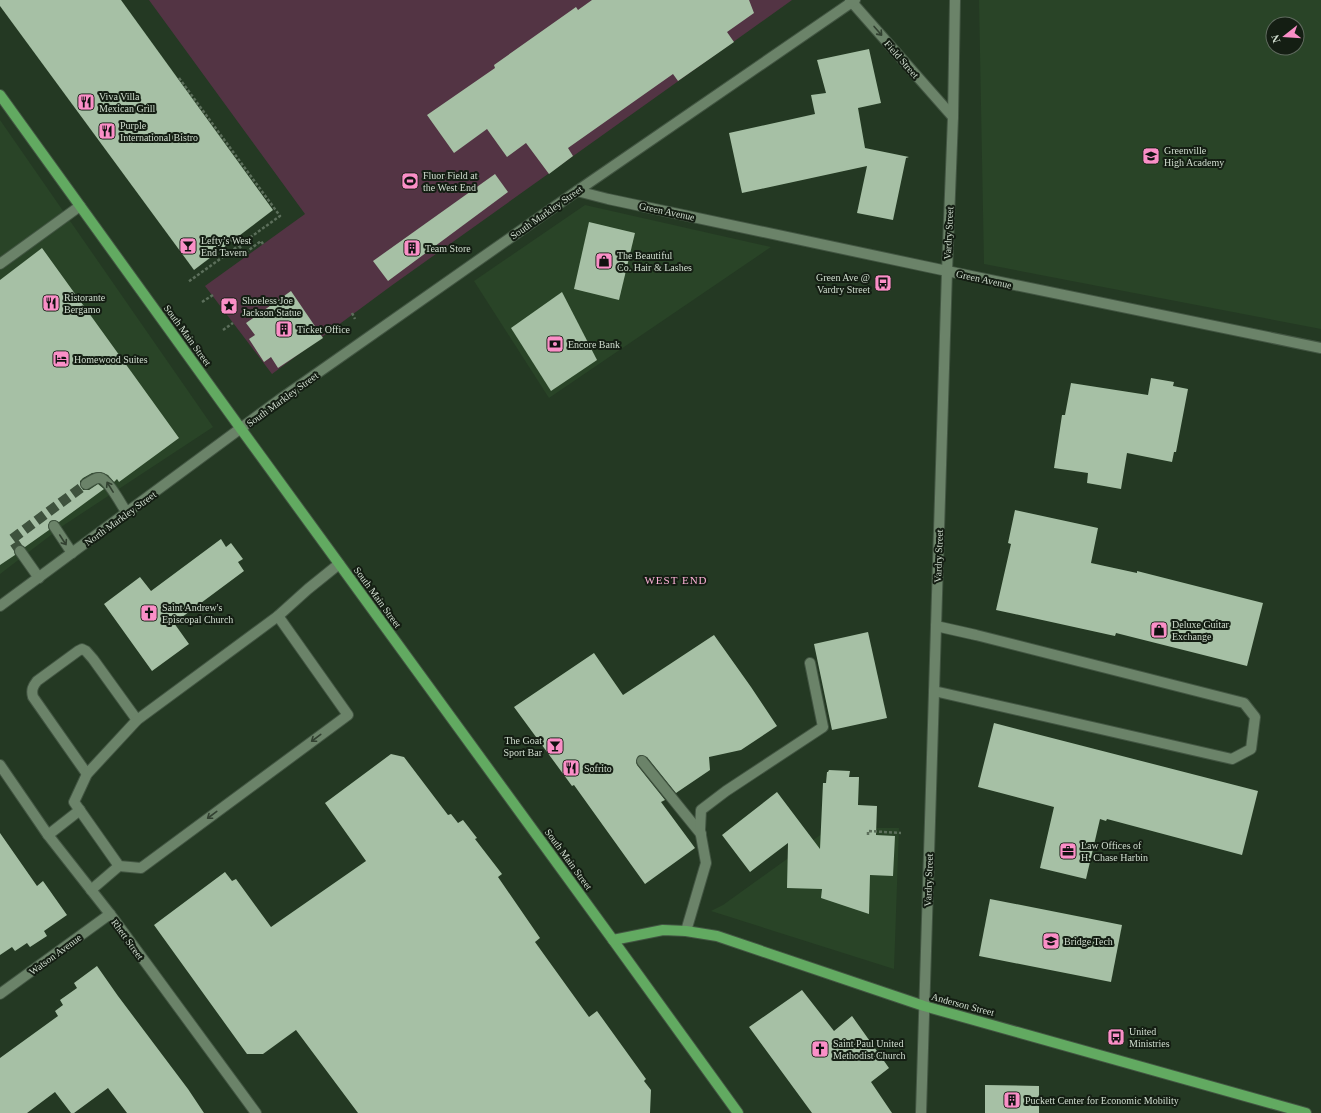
<svg xmlns="http://www.w3.org/2000/svg" width="1321" height="1113" viewBox="0 0 1321 1113" font-family="'Times New Roman',serif">
<style>
.built{fill:#294427;fill-rule:evenodd}
.green{fill:#533444}
.building{fill:#a6c0a5}
.lines{fill:none;stroke-linecap:round;stroke-linejoin:round}
.minor-tunnel{stroke:#3e523d;stroke-width:10;stroke-dasharray:10 5;stroke-linecap:butt}
.minor-casing{stroke:#425542;stroke-width:12}
.major-casing{stroke:#425542;stroke-width:12}
.path{stroke:#5c6f5b;stroke-width:2.5;stroke-dasharray:3 2;stroke-linecap:butt}
.minor{stroke:#6b8369;stroke-width:10}
.major{stroke:#62aa61;stroke-width:10}
.oneway{stroke:#324131}
.labels{text-anchor:middle;stroke-width:4;stroke-linejoin:round;paint-order:stroke}
.street-label{font-size:10px;fill:#d0ddcf;stroke:#141e13}
.poi-label{font-size:10px;fill:#d0ddcf;stroke:#141e13;text-anchor:start}
.neighbourhood-label{font-size:11px;letter-spacing:1px;fill:#fdb1d7;stroke:#141e13}
</style>
<rect width="100%" height="100%" fill="#243923"/>
<!-- built -->
<g class="built">
<path d="M979 0H1321V329L984 264ZM1273 24H1297V48H1273Z"/>
<polygon points="0,120 213,427 64,525 0,574"/>
<polygon points="585,205 771,247 549,398 474,281"/>
<polygon points="830,828 899,828 894,969 711,911 723,905"/>
</g>
<!-- green -->
<polygon class="green" points="149,0 792,0 391,286 272,374 205,286 305,214"/>
<!-- building -->
<g class="building">
<polygon points="0,0 121,0 273,210 194,270 0,6"/>
<polygon points="592,0 749,0 754,13 727,32 734,42 678,81 673,74 568,148 573,156 549,174 526,143 507,157 487,129 454,153 427,115 495,68 494,65 576,7 578,10"/>
<polygon points="869,49 881,103 858,108 865,148 909,157 906,158 893,220 857,213 867,166 742,193 729,133 815,114 811,95 826,93 817,60"/>
<polygon points="495,174 508,192 388,281 373,261"/>
<polygon points="589,222 635,233 619,300 574,289"/>
<polygon points="42,248 179,438 119,482 117,479 114,482 108,475 100,472 92,473 83,478 80,481 80,484 83,490 89,490 98,484 104,489 59,522 54,520 50,521 48,526 49,530 25,547 20,545 16,546 14,551 15,555 0,565 0,280"/>
<polygon points="291,291 323,338 278,368 271,357 264,362 249,339 255,335 246,323"/>
<polygon points="562,292 597,360 551,391 511,328"/>
<polygon points="1151,378 1174,382 1173,386 1188,389 1176,452 1174,452 1172,462 1127,453 1121,489 1087,483 1088,473 1054,468 1062,415 1065,415 1071,383 1148,395"/>
<polygon points="1015,510 1098,528 1091,563 1137,573 1137,571 1263,603 1247,666 1116,633 1115,636 996,610 1011,544 1008,543"/>
<polygon points="221,539 226,547 231,543 243,559 238,562 244,571 174,623 189,644 152,671 104,604 140,577 151,591"/>
<polygon points="868,632 887,718 832,730 814,644"/>
<polygon points="714,635 751,687 777,726 741,750 709,757 710,770 676,793 647,757 641,755 638,756 636,762 637,765 665,800 661,802 695,848 645,884 574,785 572,786 514,707 594,653 623,695"/>
<polygon points="994,723 1258,791 1242,855 1107,819 1106,821 1100,819 1086,879 1040,868 1054,807 978,787"/>
<polygon points="391,754 404,757 448,815 451,814 458,823 463,820 477,838 475,839 502,874 498,877 540,938 535,942 589,1017 597,1011 646,1079 644,1081 651,1090 650,1113 358,1113 296,1030 263,1054 247,1054 154,925 225,872 232,881 236,879 271,927 366,861 325,803"/>
<polygon points="829,770 850,771 849,777 859,777 858,805 877,806 876,835 895,836 893,876 870,875 869,914 821,898 822,889 787,888 788,843 750,872 722,835 777,792 820,849 823,783 826,783 827,772 828,772"/>
<polygon points="0,833 37,886 43,881 67,915 44,931 47,936 30,947 27,943 15,951 12,947 0,955"/>
<polygon points="990,899 1122,925 1111,982 979,956"/>
<polygon points="97,966 118,996 188,1089 204,1113 127,1113 108,1088 74,1113 71,1113 55,1092 27,1113 0,1113 0,1058 58,1016 55,1011 63,1005 60,1000 77,988 74,983"/>
<polygon points="802,990 834,1031 852,1016 889,1068 871,1082 892,1113 812,1113 749,1027"/>
<polygon points="985,1085 1039,1086 1039,1113 985,1113"/>
</g>
<g class="lines">
<!-- minor-tunnel -->
<polyline class="minor-tunnel" points="20,551 12,539 86,484"/>
<!-- minor casing -->
<g class="minor-casing">
<g id="minor">
<polyline points="850,0 953,117"/>
<polyline points="577,191 608,199 947,271 1321,348"/>
<polyline points="0,264 80,206"/>
<path d="M86 484C90 482 95 477 100 478 108 479 122 506 127 513"/>
<polyline points="54,526 72,553"/>
<polyline points="20,551 39,578"/>
<polyline points="0,606 279,400 577,191 855,0"/>
<polyline points="278,616 308,589 339,564"/>
<polyline points="934,691 1232,759 1251,749 1255,717 1244,703 976,635 936,626"/>
<polyline points="642,761 701,834"/>
<polyline points="0,765 48,835 110,914 256,1113"/>
<path d="M87 774 33 697C31 690 33 686 37 681L78 651 82 649 86 651 93 659 137 720"/>
<polyline points="48,835 80,810"/>
<polyline points="91,890 119,866 141,868 348,715 278,616 137,720 87,774 74,802 119,866"/>
<polyline points="686,931 706,863 700,830 701,810 726,791 823,727 810,663"/>
<polyline points="0,994 110,914"/>
<polyline points="921,1113 947,271 953,117 955,0"/>
</g>
</g>
<!-- major casing -->
<g class="major-casing">
<g id="major">
<polyline points="0,95 241,429 613,940 738,1113"/>
<polyline points="613,940 663,930 686,931 717,936 924,1006 1306,1113"/>
</g>
</g>
<!-- path -->
<g class="path">
<polyline points="179,78 280,216 188,282"/>
<polyline points="239,246 245,253 261,241 263,244"/>
<polyline points="202,302 213,295"/>
<polyline points="352,313 355,319"/>
<polyline points="223,330 233,323"/>
<polyline points="868,835 868,831 901,833"/>
</g>
<!-- minor -->
<use href="#minor" class="minor"/>
<!-- major -->
<use href="#major" class="major"/>
</g>
<!-- one-way arrows -->
<defs><path id="oneway-shaft" d="M-6 0H5M1.5-3L5.5 0L1.5 3" fill="none" stroke-width="1.6" stroke-linecap="round" stroke-linejoin="round"/></defs>
<g class="oneway">
<use href="#oneway-shaft" transform="translate(878 31) rotate(49)"/>
<use href="#oneway-shaft" transform="translate(110 487) rotate(-122)"/>
<use href="#oneway-shaft" transform="translate(63 540) rotate(57)"/>
<use href="#oneway-shaft" transform="translate(316 738) rotate(143)"/>
<use href="#oneway-shaft" transform="translate(212 815) rotate(143)"/>
</g>
<!-- icons -->
<defs>
<g id="restaurant-square" transform="scale(0.9)"><rect x="-9" y="-9" width="18" height="18" rx="4" fill="#fa8fc7" stroke="#141e13"/><path d="M-5-6h1v4h1v-4h1v4h1v-4h1v5L-1.5 .5V6h-2V.5L-5-1ZM5-6V6H3V1.5H1.5Q1.5-4 5-6Z" fill="#111"/></g>
<g id="school-square" transform="scale(0.9)"><rect x="-9" y="-9" width="18" height="18" rx="4" fill="#fa8fc7" stroke="#141e13"/><path d="M0-5L7-2L0 1L-7-2ZM-4 1L0 2.5L4 1V4Q0 6-4 4Z" fill="#111"/></g>
<g id="stadium-square" transform="scale(0.9)"><rect x="-9" y="-9" width="18" height="18" rx="4" fill="#fa8fc7" stroke="#141e13"/><path d="M0-5a6.5 5 0 1 0 0 10a6.5 5 0 1 0 0-10ZM-3.5-1.8h7v3.6h-7Z" fill="#111"/></g>
<g id="bar-square" transform="scale(0.9)"><rect x="-9" y="-9" width="18" height="18" rx="4" fill="#fa8fc7" stroke="#141e13"/><path d="M-6-5H6L.8 .8V4.5H3.5V6h-7V4.5H-.8V.8Z" fill="#111"/></g>
<g id="building-square" transform="scale(0.9)"><rect x="-9" y="-9" width="18" height="18" rx="4" fill="#fa8fc7" stroke="#141e13"/><path d="M-4-6H4V6H1V3H-1V6H-4ZM-2.5-4.3h1.7v1.8h-1.7ZM.8-4.3h1.7v1.8H.8ZM-2.5-1h1.7V.8h-1.7ZM.8-1h1.7V.8H.8Z" fill="#111"/></g>
<g id="shop-square" transform="scale(0.9)"><rect x="-9" y="-9" width="18" height="18" rx="4" fill="#fa8fc7" stroke="#141e13"/><path d="M-5-2.5h2.3a2.7 3.5 0 0 1 5.4 0H5L5.5 6h-11ZM-1.5-2.5h3a1.5 2.3 0 0 0-3 0Z" fill="#111"/></g>
<g id="bus-square" transform="scale(0.9)"><rect x="-9" y="-9" width="18" height="18" rx="4" fill="#fa8fc7" stroke="#141e13"/><path d="M-5-6H5V4H4V6H2V4H-2V6H-4V4H-5ZM-3.5-4V0h7V-4ZM-3.5 1.2v1.5H-2V1.2ZM2 1.2v1.5H3.5V1.2Z" fill="#111"/></g>
<g id="sight-square" transform="scale(0.9)"><rect x="-9" y="-9" width="18" height="18" rx="4" fill="#fa8fc7" stroke="#141e13"/><path d="M0-6L1.8-2.2L6-1.7L2.9 1.2L3.7 5.4L0 3.3L-3.7 5.4L-2.9 1.2L-6-1.7L-1.8-2.2Z" fill="#111"/></g>
<g id="bank-square" transform="scale(0.9)"><rect x="-9" y="-9" width="18" height="18" rx="4" fill="#fa8fc7" stroke="#141e13"/><path d="M-6-4H6V4H-6ZM0-2.3a2.3 2.3 0 1 0 0 4.6a2.3 2.3 0 1 0 0-4.6Z" fill="#111"/></g>
<g id="hotel-square" transform="scale(0.9)"><rect x="-9" y="-9" width="18" height="18" rx="4" fill="#fa8fc7" stroke="#141e13"/><path d="M-6-4.5h1.5V1H6V5H4.5V3h-9V5H-6ZM-4 0a1.8 1.8 0 1 1 3.6 0ZM.5 0V-2.5h3Q6-2.5 6 0Z" fill="#111"/></g>
<g id="church-square" transform="scale(0.9)"><rect x="-9" y="-9" width="18" height="18" rx="4" fill="#fa8fc7" stroke="#141e13"/><path d="M-1.2-6h2.4v3.5h3.3v2.4h-3.3V6h-2.4V-.1h-3.3v-2.4h3.3Z" fill="#111"/></g>
<g id="office-square" transform="scale(0.9)"><rect x="-9" y="-9" width="18" height="18" rx="4" fill="#fa8fc7" stroke="#141e13"/><path d="M-6-3h4V-5.5h4V-3h4V5H-6ZM-1-4.5V-3h2v-1.5ZM-6 0V1H6V0Z" fill="#111"/></g>
</defs>
<g fill-rule="evenodd">
<use href="#restaurant-square" x="86" y="102"/>
<use href="#restaurant-square" x="107" y="131"/>
<use href="#school-square" x="1151" y="156"/>
<use href="#stadium-square" x="410" y="181"/>
<use href="#bar-square" x="188" y="246"/>
<use href="#building-square" x="412" y="248"/>
<use href="#shop-square" x="604" y="261"/>
<use href="#bus-square" x="883" y="283"/>
<use href="#restaurant-square" x="51" y="303"/>
<use href="#sight-square" x="229" y="306"/>
<use href="#building-square" x="284" y="329"/>
<use href="#bank-square" x="555" y="344"/>
<use href="#hotel-square" x="61" y="359"/>
<use href="#church-square" x="149" y="613"/>
<use href="#shop-square" x="1159" y="630"/>
<use href="#bar-square" x="555" y="746"/>
<use href="#restaurant-square" x="571" y="768"/>
<use href="#office-square" x="1068" y="851"/>
<use href="#school-square" x="1051" y="941"/>
<use href="#bus-square" x="1116" y="1037"/>
<use href="#church-square" x="820" y="1049"/>
<use href="#building-square" x="1012" y="1100"/>
</g>
<g class="labels">
<!-- street labels -->
<g class="street-label">
<text transform="translate(902 59) rotate(49)" y="4">Field Street</text>
<text transform="translate(667 211) rotate(12)" y="4">Green Avenue</text>
<text transform="translate(546 212) rotate(-35)" y="4">South Markley Street</text>
<text transform="translate(948 233) rotate(-87)" y="4">Vardry Street</text>
<text transform="translate(984 279) rotate(12)" y="4">Green Avenue</text>
<text transform="translate(188 335) rotate(54)" y="4">South Main Street</text>
<text transform="translate(282 399) rotate(-36)" y="4">South Markley Street</text>
<text transform="translate(120 518) rotate(-36)" y="4">North Markley Street</text>
<text transform="translate(938 556) rotate(-88)" y="4">Vardry Street</text>
<text transform="translate(378 597) rotate(54)" y="4">South Main Street</text>
<text transform="translate(569 859) rotate(54)" y="4">South Main Street</text>
<text transform="translate(928 880) rotate(-88)" y="4">Vardry Street</text>
<text transform="translate(128 939) rotate(54)" y="4">Rhett Street</text>
<text transform="translate(55 954) rotate(-36)" y="4">Watson Avenue</text>
<text transform="translate(963 1004) rotate(15)" y="4">Anderson Street</text>
</g>
<!-- poi labels -->
<g class="poi-label">
<text x="99" y="100">Viva Villa<tspan x="99" dy="12">Mexican Grill</tspan></text>
<text x="120" y="129">Purple<tspan x="120" dy="12">International Bistro</tspan></text>
<text x="1164" y="154">Greenville<tspan x="1164" dy="12">High Academy</tspan></text>
<text x="423" y="179">Fluor Field at<tspan x="423" dy="12">the West End</tspan></text>
<text x="201" y="244">Lefty’s West<tspan x="201" dy="12">End Tavern</tspan></text>
<text x="425" y="252">Team Store</text>
<text x="617" y="259">The Beautiful<tspan x="617" dy="12">Co. Hair &amp; Lashes</tspan></text>
<text x="870" y="281" text-anchor="end">Green Ave @<tspan x="870" dy="12">Vardry Street</tspan></text>
<text x="64" y="301">Ristorante<tspan x="64" dy="12">Bergamo</tspan></text>
<text x="242" y="304">Shoeless Joe<tspan x="242" dy="12">Jackson Statue</tspan></text>
<text x="297" y="333">Ticket Office</text>
<text x="568" y="348">Encore Bank</text>
<text x="74" y="363">Homewood Suites</text>
<text x="162" y="611">Saint Andrew's<tspan x="162" dy="12">Episcopal Church</tspan></text>
<text x="1172" y="628">Deluxe Guitar<tspan x="1172" dy="12">Exchange</tspan></text>
<text x="542" y="744" text-anchor="end">The Goat<tspan x="542" dy="12">Sport Bar</tspan></text>
<text x="584" y="772">Sofrito</text>
<text x="1081" y="849">Law Offices of<tspan x="1081" dy="12">H. Chase Harbin</tspan></text>
<text x="1064" y="945">Bridge Tech</text>
<text x="1129" y="1035">United<tspan x="1129" dy="12">Ministries</tspan></text>
<text x="833" y="1047">Saint Paul United<tspan x="833" dy="12">Methodist Church</tspan></text>
<text x="1025" y="1104">Puckett Center for Economic Mobility</text>
</g>
<!-- neighbourhood labels -->
<g class="neighbourhood-label">
<text x="676" y="584">WEST END</text>
</g>
</g>
<!-- north arrow -->
<g transform="translate(1285 36) rotate(253)"><circle r="19" fill="#141e13" stroke="#5f6a5e"/>
<path d="M0-3L7 15L0 10L-7 15Z" fill="#fa8fc7"/>
<text y="-6" font-size="11" font-weight="bold" text-anchor="middle" fill="#d0ddcf">N</text>
</g>
</svg>
